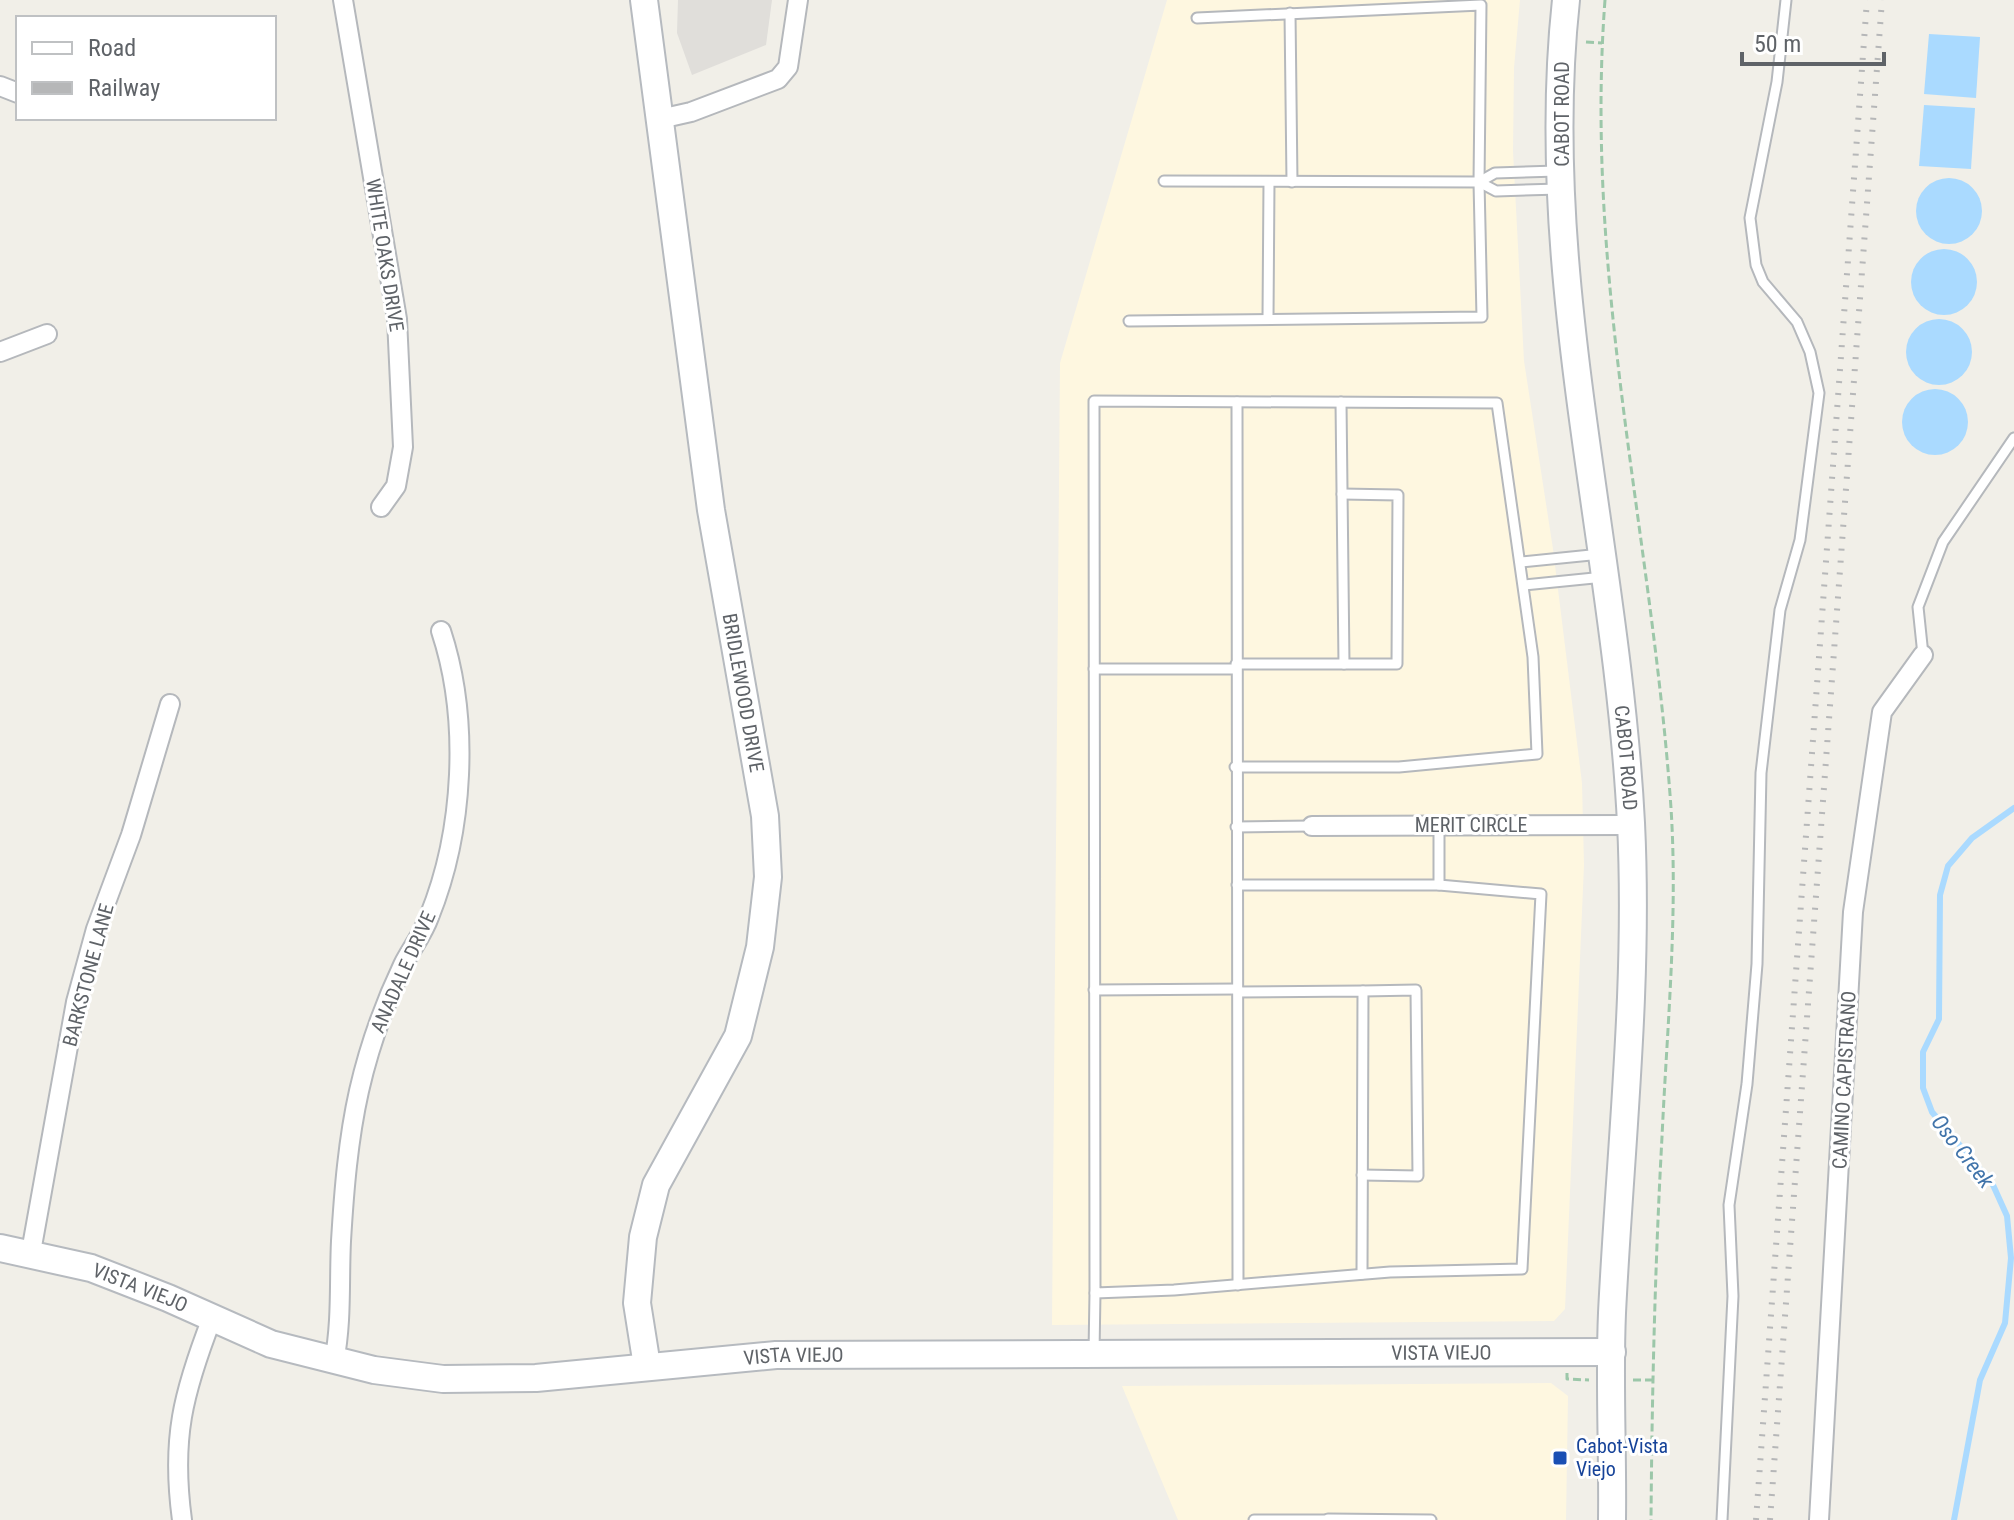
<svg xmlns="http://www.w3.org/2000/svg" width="2014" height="1520" viewBox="0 0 2014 1520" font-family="'Roboto Condensed',sans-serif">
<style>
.commercial{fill:#fef7e0}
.industrial{fill:#e0deda}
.water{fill:#aadaff}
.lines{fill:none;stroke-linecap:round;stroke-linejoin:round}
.stream{stroke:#aadaff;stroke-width:6}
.lane-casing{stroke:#b5b8bc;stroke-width:13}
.street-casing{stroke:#b5b8bc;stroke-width:22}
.secondary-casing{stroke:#b6babf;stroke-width:30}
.path{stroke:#9cc7a9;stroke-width:3;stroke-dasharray:8 4;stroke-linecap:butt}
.lane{stroke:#fff;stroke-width:9}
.street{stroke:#fff;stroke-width:18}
.secondary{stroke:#fff;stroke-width:26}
.rail{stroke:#b6b7b8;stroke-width:6;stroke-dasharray:2 10;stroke-linecap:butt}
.transit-dot{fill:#1a4fb4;stroke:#fff;stroke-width:3}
.labels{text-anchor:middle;stroke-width:6;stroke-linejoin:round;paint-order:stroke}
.street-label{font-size:20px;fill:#5f6368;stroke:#fff}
.transit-label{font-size:20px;fill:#164399;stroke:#fff;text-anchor:start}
.water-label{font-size:22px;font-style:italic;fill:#4174aa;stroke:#fff}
</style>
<rect width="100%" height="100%" fill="#f1efe8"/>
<!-- commercial -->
<g class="commercial">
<polygon points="1167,0 1520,0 1514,68 1513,151 1524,361 1553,549 1582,783 1584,865 1565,1309 1554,1321 1052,1325 1060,363"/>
<polygon points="1551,1383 1568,1396 1566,1520 1178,1520 1122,1386"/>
</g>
<!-- industrial -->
<polygon class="industrial" points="678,0 772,0 766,45 692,75 677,33"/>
<!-- water -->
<g class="water">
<polygon points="1929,34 1980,37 1976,98 1924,94"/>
<polygon points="1924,105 1975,108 1971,169 1919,166"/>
<circle cx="1949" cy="211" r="33"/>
<circle cx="1944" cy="282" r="33"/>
<circle cx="1939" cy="352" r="33"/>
<circle cx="1935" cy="422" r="33"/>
</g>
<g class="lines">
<!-- stream -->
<polyline class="stream" points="1954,1520 1980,1380 2005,1323 2011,1258 2007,1216 1993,1185 1932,1112 1923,1088 1923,1052 1939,1019 1940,895 1948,866 1972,838 2014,808"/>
<!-- lane casing -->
<g class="lane-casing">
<g id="lane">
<polyline points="1290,13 1292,182"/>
<polyline points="1164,181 1479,182 1496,191 1559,189"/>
<polyline points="1479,182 1495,173 1557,171"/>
<polyline points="1268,319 1269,182"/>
<polyline points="1129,321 1482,317 1479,182 1481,5 1197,18"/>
<polyline points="1237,402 1238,1285"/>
<polyline points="1342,494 1398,495 1397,664 1344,664"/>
<polyline points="1521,562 1601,554"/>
<polyline points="1524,585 1604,577"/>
<polyline points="1923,655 1918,607 1943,542 2014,438"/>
<polyline points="1236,664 1344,664 1341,402"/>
<polyline points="1094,669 1236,669"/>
<polyline points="1235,767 1399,767 1537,754 1533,657 1497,403 1094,401 1095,1293 1174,1290 1390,1272 1522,1269 1541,894 1439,885 1237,885"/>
<polyline points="1236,827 1312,826"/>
<polyline points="1439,885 1439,825"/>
<polyline points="1094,990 1238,989"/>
<polyline points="1238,992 1363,991 1362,1274"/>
<polyline points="1362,1175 1418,1176 1416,990 1363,991"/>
<polyline points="1094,1353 1095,1293"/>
<polyline points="1328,1519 1431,1520"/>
<polyline points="1254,1520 1329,1520"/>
<polyline points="1722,1520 1733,1296 1729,1205 1747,1084 1757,964 1761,773 1780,610 1800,540 1819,393 1810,352 1797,322 1763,282 1756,265 1750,218 1777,82 1786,0"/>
</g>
</g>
<!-- street casing -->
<g class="street-casing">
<g id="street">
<polyline points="343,0 397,319 403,447 396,486 381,507"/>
<polyline points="0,86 18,93"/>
<polyline points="660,119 691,112 778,79 788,67 798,0"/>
<polyline points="0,352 47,334"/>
<polyline points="1312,826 1631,825"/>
<polyline points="31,1252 76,1002 96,929 131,835 170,704"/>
<path d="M334 1362C342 1321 339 1282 341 1241 344 1191 348 1140 359 1091 369 1047 384 1005 403 965 411 949 423 934 429 917 464 831 470 719 441 631"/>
<path d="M182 1520C171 1439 183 1393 212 1318"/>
<polyline points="1819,1520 1853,912 1882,712 1923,655"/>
</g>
</g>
<!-- secondary casing -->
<g class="secondary-casing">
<g id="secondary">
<path id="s1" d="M644 0 711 510 765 816 768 877 760 947 738 1036 656 1185 643 1237 637 1303 647 1366"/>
<path id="s2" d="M1566 0C1536 276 1617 549 1631 823 1639 986 1620 1151 1612 1313 1609 1382 1613 1451 1612 1520"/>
<path id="s3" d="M0 1248 91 1268 168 1298 271 1344 374 1370 443 1379 536 1378 776 1355 1612 1352"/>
</g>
</g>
<!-- path -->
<g class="path">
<path d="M1605 0C1584 277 1652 535 1671 808 1678 917 1667 1028 1662 1137 1655 1265 1652 1392 1651 1520"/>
<polyline points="1586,42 1602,43"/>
<polyline points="1567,1373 1567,1379 1589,1380"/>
<polyline points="1633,1380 1652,1380"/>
</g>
<!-- lane -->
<use href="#lane" class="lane"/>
<!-- street -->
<use href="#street" class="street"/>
<!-- secondary -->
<use href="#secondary" class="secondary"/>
<!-- rail -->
<g class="rail">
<polyline points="1756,1520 1867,0"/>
<polyline points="1770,1520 1882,0"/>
</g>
</g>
<!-- markers -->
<rect class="transit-dot" x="1552" y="1450" width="16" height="16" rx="4"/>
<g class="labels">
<!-- street labels -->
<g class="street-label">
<text transform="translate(1562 114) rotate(-90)" y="7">CABOT ROAD</text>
<text transform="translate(385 255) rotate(81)" y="7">WHITE OAKS DRIVE</text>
<text dy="7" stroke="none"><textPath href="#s1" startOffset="700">BRIDLEWOOD DRIVE</textPath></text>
<text dy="7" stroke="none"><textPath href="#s2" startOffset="762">CABOT ROAD</textPath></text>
<text x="1471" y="832">MERIT CIRCLE</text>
<text transform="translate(403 972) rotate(-66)" y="7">ANADALE DRIVE</text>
<text transform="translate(88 975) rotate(-75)" y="7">BARKSTONE LANE</text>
<text transform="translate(1844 1080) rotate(-87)" y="7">CAMINO CAPISTRANO</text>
<text dy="7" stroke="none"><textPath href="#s3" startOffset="146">VISTA VIEJO</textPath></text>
<text dy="7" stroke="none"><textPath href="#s3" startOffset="1464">VISTA VIEJO</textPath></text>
<text dy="7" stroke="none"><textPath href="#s3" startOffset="816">VISTA VIEJO</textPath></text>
</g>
<!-- transit labels -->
<g class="transit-label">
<text x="1576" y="1453">Cabot-Vista<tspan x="1576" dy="23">Viejo</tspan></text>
</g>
<!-- water labels -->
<g class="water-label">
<text transform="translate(1963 1151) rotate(52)" y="8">Oso Creek</text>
</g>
</g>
<!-- legend -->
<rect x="16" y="16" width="260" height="104" fill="#ffffff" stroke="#bfc1c3" stroke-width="2"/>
<rect x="32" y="42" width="40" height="12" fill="#ffffff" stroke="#bfc1c3" stroke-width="2"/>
<text x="88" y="56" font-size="24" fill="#5f6368">Road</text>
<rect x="32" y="82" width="40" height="12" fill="#b6b7b8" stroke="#bfc1c3" stroke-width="2"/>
<text x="88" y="96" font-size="24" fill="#5f6368">Railway</text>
<!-- scale -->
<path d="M1742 52v12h142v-12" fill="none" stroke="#5f6368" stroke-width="4"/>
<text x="1754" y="52" font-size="24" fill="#5f6368" stroke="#ffffff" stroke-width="6" paint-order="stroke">50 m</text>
</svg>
